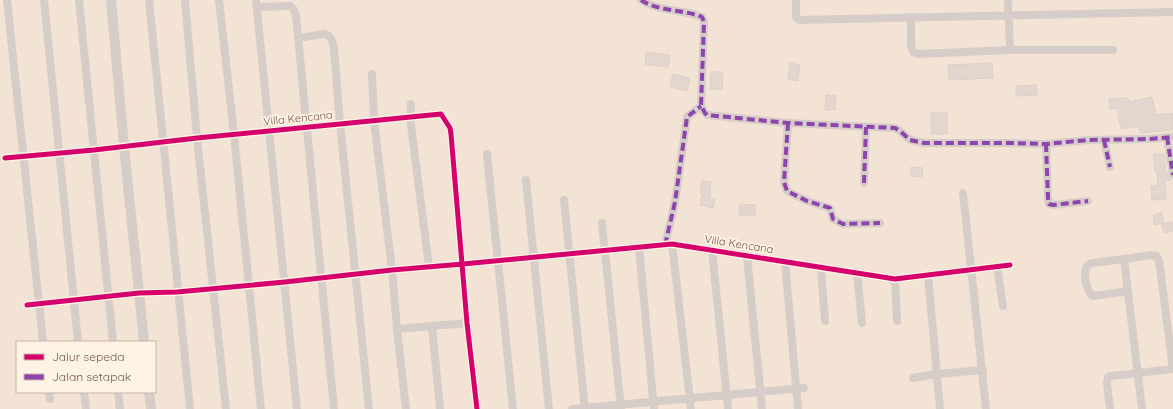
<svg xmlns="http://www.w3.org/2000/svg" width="1173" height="409" viewBox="0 0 1173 409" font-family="Quicksand,sans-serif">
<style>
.residential{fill:#f2e3d5;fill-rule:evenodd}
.building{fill:#e2d6ce;stroke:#dfd0c8}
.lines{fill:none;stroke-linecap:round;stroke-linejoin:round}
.minor{stroke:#d7cdc8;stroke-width:8}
.tertiary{stroke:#d7cdc8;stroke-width:10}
.quiet{stroke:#8e44ad;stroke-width:4;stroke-dasharray:8 4;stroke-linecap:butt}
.cycleway-casing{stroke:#fff3e5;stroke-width:8}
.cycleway{stroke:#d6006c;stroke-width:5}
.labels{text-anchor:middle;stroke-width:3.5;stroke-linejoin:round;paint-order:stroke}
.street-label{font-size:11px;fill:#735446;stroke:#fff3e5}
</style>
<rect width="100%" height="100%" fill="#f6eee6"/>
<!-- residential -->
<path class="residential" d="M0 0H1173V409H0ZM17 342H155V392H17Z"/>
<!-- building -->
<g class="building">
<polygon points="646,52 670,55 668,67 645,64"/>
<polygon points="790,63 800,65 798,81 788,79"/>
<polygon points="992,63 993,78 949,80 948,65"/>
<polygon points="711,72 723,72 722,90 710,89"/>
<polygon points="673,74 690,78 687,91 670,87"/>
<polygon points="1036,85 1037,95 1016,96 1016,86"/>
<polygon points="826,95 836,96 835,110 825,110"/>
<polygon points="1152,97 1156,115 1173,113 1173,130 1140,133 1139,126 1121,129 1117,108 1110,109 1109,99 1128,98 1129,102"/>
<rect x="931" y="113" width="16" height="21"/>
<polygon points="1153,154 1164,154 1166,172 1167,172 1169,178 1171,180 1165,181 1166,199 1152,200 1151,186 1158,185 1157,171 1155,171"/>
<polygon points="911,167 923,168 922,177 911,176"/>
<polygon points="702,181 711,182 710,198 715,199 713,208 700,205 702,194 700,193"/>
<polygon points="740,204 756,205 755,216 739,215"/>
<polygon points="1162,213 1164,223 1154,225 1153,215"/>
<polygon points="1173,222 1173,231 1164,233 1162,224"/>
</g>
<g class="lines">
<!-- minor -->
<g class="minor">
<polyline points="7,0 43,342"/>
<polyline points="44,0 78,342"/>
<polyline points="79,0 113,342"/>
<polyline points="149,0 190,409"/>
<polyline points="185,0 197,138 226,409"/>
<polyline points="219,0 234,134 261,409"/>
<polyline points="256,0 297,409"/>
<path d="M641 0C659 12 683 9 702 17L704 22 701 106 705 113 707 115 788 123 895 128 900 131 910 140 924 143H1010L1046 144 1088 140 1149 139 1173 137"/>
<polyline points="796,0 796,17 799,20 1173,12"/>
<polyline points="1008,0 1010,50"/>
<polyline points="257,7 290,6 294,10 296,16 334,409"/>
<polyline points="911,17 911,46 913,52 919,54 1010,50 1113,50"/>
<path d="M298 38 324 34C332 36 332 41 334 48L340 123 369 409"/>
<polyline points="372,74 374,121 392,270 397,329 406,409"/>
<polyline points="411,104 410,117 429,267"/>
<polyline points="788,123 784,182 787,191 807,201 830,208 833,219 843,224 880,223"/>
<polyline points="1167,137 1173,175"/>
<polyline points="1104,140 1110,167"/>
<polyline points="1046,144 1048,198 1049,204 1053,205 1088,201"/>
<polyline points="487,154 513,409"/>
<polyline points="5,158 94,150 197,138 441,114 450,128 451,134 467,323 477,409"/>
<polyline points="526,180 549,409"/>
<polyline points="864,183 866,127"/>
<polyline points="963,193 986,409"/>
<polyline points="564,200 585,409"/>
<polyline points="602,223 621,408"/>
<polyline points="672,244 691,409"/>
<polyline points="665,245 675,202 687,117 701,106"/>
<polyline points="639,247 654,409"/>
<polyline points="712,250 728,409"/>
<polyline points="747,256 762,409"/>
<polyline points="1124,259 1151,255 1156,256 1159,260 1173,369"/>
<polyline points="785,262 798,409"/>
<polyline points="997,266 1003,306"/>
<polyline points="821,268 825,321"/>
<polyline points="857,272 862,323"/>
<polyline points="928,275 940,409"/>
<polyline points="895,279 897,321"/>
<path d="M1128 291 1093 296C1086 291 1083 274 1087 266L1092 263 1124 259 1142 409"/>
<polyline points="27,305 139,293 177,292 285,282 392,270 463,264 672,244 895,279 1010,265"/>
<polyline points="432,326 440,409"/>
<polyline points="397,329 467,323"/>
<polyline points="913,378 937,374 983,370"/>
<polyline points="49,392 50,399"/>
<polyline points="84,392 86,409"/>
<polyline points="118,392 120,409"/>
<polyline points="572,409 804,388"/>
<polyline points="1110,409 1107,383 1108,377 1112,376 1173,369"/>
</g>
<!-- tertiary -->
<g class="tertiary">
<polyline points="111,0 124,146 144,342"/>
<polyline points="149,392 151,409"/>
</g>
<!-- quiet -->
<g class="quiet">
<path d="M641 0C659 12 683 9 702 17L704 22 701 106 705 113 707 115 788 123 895 128 900 131 910 140 924 143H1010L1046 144 1088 140 1149 139 1173 137"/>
<polyline points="788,123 784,182 787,191 807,201 830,208 833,219 843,224 880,223"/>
<polyline points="1167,137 1173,175"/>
<polyline points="1104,140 1110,167"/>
<polyline points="1046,144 1048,198 1049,204 1053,205 1088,201"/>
<polyline points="864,183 866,127"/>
<polyline points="665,245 675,202 687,117 701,106"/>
</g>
<!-- cycleway casing -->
<g class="cycleway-casing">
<g id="cycleway">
<polyline points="5,158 94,150 197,138 441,114 450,128 451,134 467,323 477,409"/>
<polyline points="27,305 139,293 177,292 285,282 392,270 463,264 672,244 895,279 1010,265"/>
</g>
</g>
<!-- cycleway -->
<use href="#cycleway" class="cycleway"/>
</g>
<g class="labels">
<!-- street labels -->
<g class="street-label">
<text transform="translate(298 118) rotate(-6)" y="4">Villa Kencana</text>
<text transform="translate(739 244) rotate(9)" y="4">Villa Kencana</text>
</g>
</g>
<!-- legend -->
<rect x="16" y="341" width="140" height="52" fill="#fff3e5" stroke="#c7b3a5"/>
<rect x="24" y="354" width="20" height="6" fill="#d6006c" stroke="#c7b3a5"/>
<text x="52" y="361" font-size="12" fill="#735446">Jalur sepeda</text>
<rect x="24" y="374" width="20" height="6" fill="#8e44ad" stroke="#c7b3a5"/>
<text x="52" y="381" font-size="12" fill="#735446">Jalan setapak</text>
</svg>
